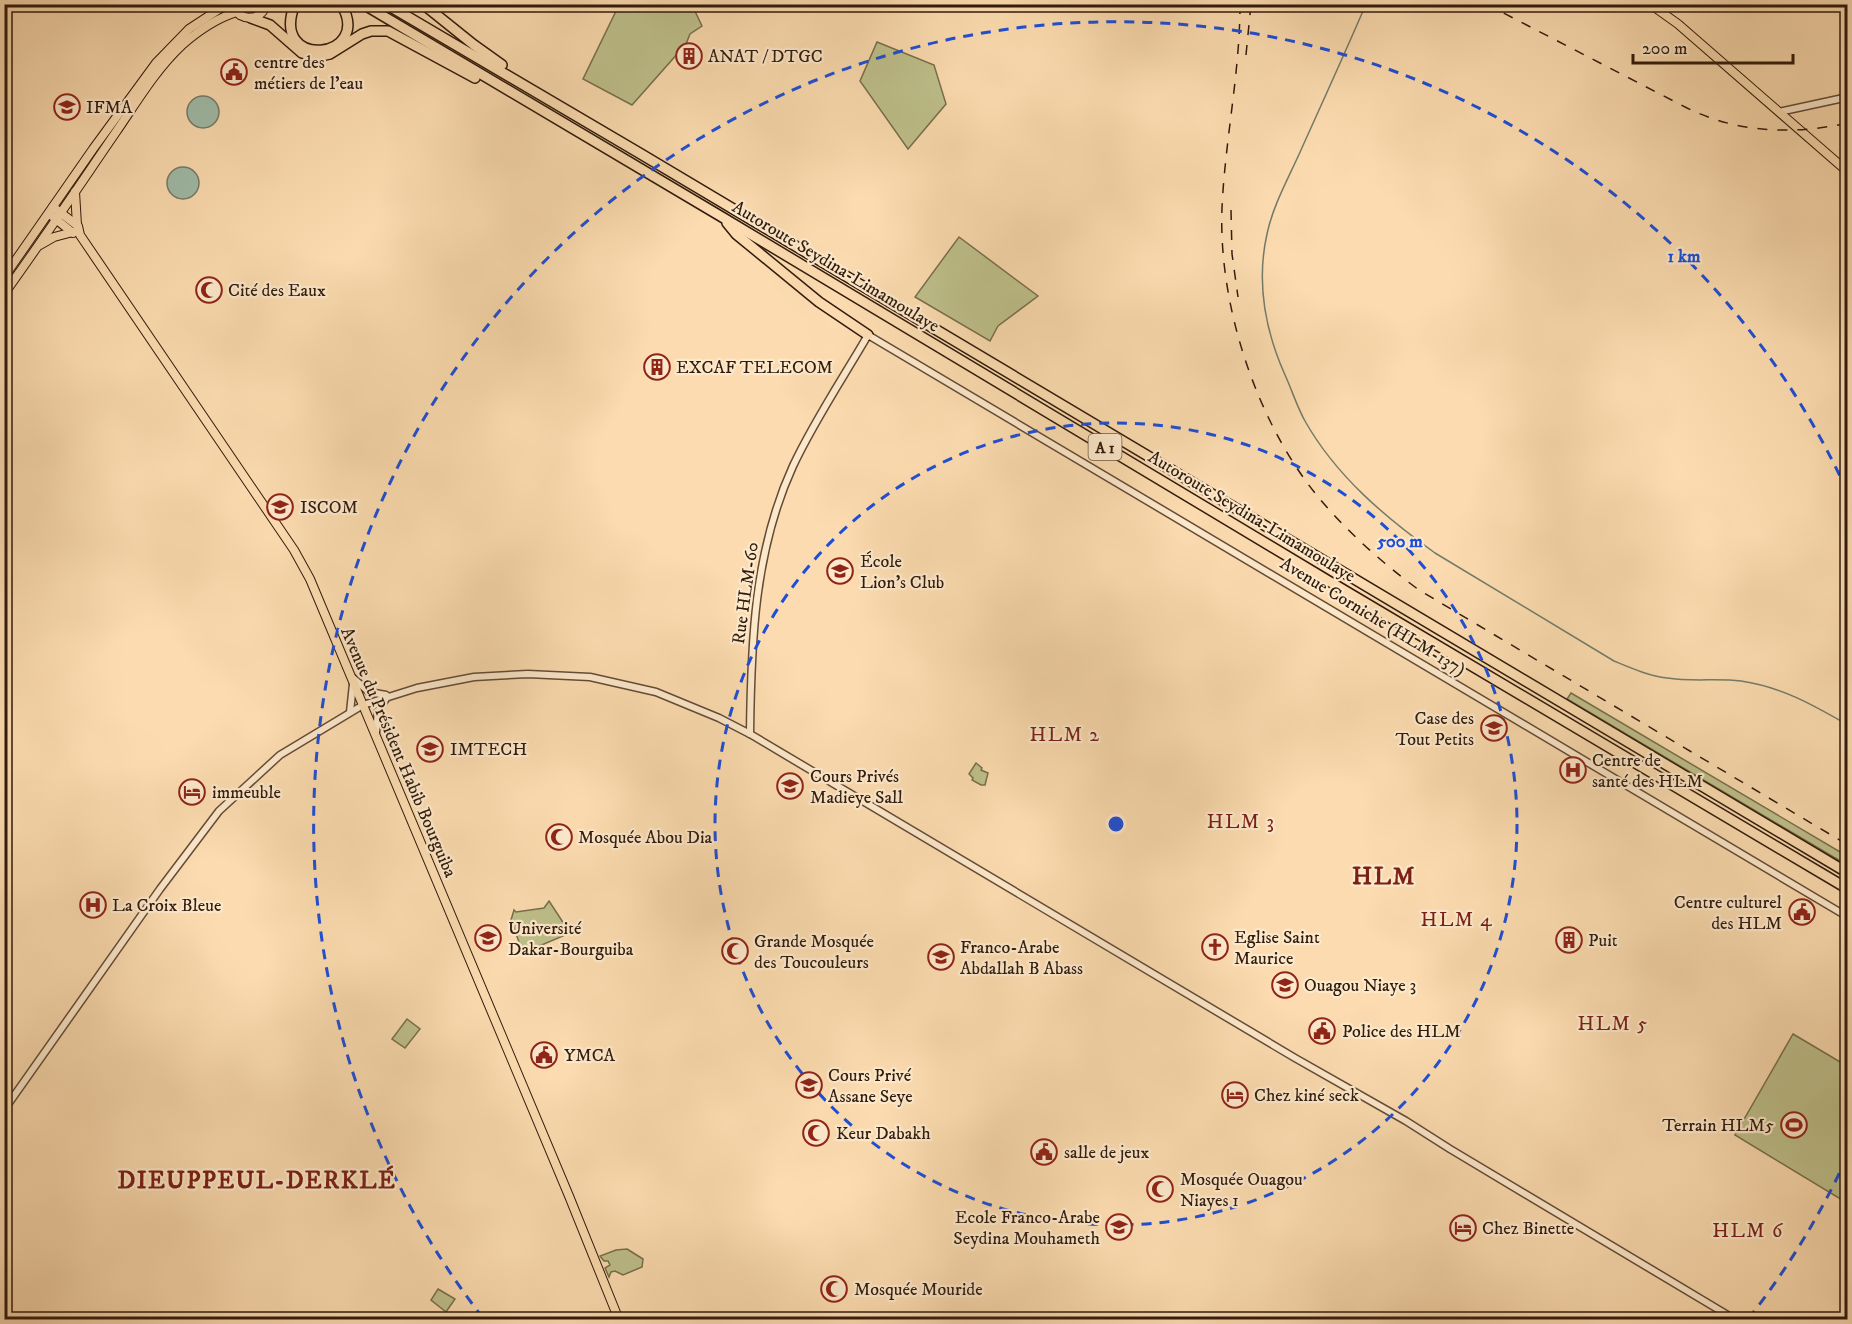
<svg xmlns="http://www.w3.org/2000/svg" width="1852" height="1324" viewBox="0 0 1852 1324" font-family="'IM FELL DW Pica',serif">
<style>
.green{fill:#bec08b;stroke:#786e4c;stroke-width:1.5}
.water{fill:#9fbba8;stroke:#737b6a;stroke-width:1.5}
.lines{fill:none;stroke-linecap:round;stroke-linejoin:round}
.stream{stroke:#737b6a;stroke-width:1.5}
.minor-casing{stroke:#644b35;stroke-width:9}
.major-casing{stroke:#311b0c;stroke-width:10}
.highway-casing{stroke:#311b0c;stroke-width:12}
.minor{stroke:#fce8cb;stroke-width:6}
.major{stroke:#fbdbaf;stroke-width:8}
.highway{stroke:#fbdbaf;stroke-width:9}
.rail{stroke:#311b0c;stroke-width:1.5;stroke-dasharray:10 10;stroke-linecap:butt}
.ring{fill:none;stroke:#1d4ed8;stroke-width:3;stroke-dasharray:10 8}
.labels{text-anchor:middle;stroke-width:4.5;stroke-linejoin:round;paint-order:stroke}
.shield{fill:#fce8cb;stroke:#6e5845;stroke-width:1.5}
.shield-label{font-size:16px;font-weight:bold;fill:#311b0c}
.poi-label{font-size:18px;fill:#311b0c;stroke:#fce8cb;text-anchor:start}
.street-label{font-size:18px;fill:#311b0c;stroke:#fce8cb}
.neighbourhood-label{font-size:20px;letter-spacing:1.5px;fill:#7a1f14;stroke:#fce8cb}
.district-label{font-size:24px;font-weight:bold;letter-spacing:1.5px;fill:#7a1f14;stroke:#fce8cb}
.centre{fill:#1d4ed8;stroke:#fce8cb;stroke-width:3}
.ring-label{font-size:18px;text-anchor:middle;font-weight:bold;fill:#1d4ed8;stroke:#fce8cb;stroke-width:4.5;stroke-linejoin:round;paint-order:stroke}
</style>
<rect width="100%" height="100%" fill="#fbdbaf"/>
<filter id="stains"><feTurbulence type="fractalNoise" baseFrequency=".00333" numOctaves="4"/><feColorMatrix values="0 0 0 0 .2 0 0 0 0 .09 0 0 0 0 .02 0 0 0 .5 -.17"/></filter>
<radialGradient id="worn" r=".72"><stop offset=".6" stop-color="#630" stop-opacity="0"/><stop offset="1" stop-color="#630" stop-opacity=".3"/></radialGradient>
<!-- green -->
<g class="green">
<polygon points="619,5 692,5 702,26 690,34 686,44 632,105 583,79"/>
<polygon points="877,42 934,65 946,104 908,149 860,81"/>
<polygon points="959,237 1038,296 998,326 990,341 915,297"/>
<polygon points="1571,693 1847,856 1847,865 1567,699"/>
<polygon points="976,763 982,768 981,770 988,773 985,785 981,785 972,780 973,778 969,774"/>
<polygon points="549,901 570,933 523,953 511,920 514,910 516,912 544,908"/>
<polygon points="407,1019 420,1029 405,1048 392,1039"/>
<polygon points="1793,1034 1847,1066 1847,1203 1735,1135"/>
<polygon points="627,1249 643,1259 642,1267 623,1275 615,1271 611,1272 609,1277 605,1268 610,1265 608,1261 604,1261 600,1256 616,1250"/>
<polygon points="438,1289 455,1299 446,1312 431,1300"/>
</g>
<!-- water -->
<g class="water">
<circle cx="203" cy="112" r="16"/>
<circle cx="183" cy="183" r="16"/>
</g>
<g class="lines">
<!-- stream -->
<path class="stream" d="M1366 4C1345 53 1323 101 1301 150 1289 177 1273 205 1267 234 1256 283 1265 330 1285 375 1292 390 1297 407 1305 421 1336 476 1385 517 1435 553L1614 661C1631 668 1649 676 1667 678 1692 682 1717 678 1741 681 1782 687 1813 705 1848 725"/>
<!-- minor casing -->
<g class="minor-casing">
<g id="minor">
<polyline points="1779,112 1848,97"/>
<polyline points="353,678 369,692 386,695"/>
<polyline points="350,712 353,684"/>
<polyline points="376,732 378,711 387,697"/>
<path d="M750 734C751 643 754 551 793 466 814 421 843 378 868 335L1848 917"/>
<polyline points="4,1110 160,889 219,811 280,755 363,705 417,688 474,677 528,674 590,677 656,692 719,718 750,734 1295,1058 1406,1121 1450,1149 1736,1320"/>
</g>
</g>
<!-- major casing -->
<g class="major-casing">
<g id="major">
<path d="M233 4 240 15C251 21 262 17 267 4"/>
<polyline points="1650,4 1678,24 1848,172"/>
<polyline points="75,192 77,225"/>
<polyline points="53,207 78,226 80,235 294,550 310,579 569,1196 619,1320"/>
<polyline points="52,216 73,233"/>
<polyline points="40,245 54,237 73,232"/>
<polyline points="4,277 93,149 156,63 189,29 227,4"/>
<path d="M4 294C42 241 79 186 116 132 136 103 156 69 182 45 198 31 217 18 237 12"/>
</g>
</g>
<!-- highway casing -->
<g class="highway-casing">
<g id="highway">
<path d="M295 4C268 71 375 60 341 4"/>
<polyline points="363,4 722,217 1327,580 1848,889"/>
<polyline points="386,4 641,154 1848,873"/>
<polyline points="423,4 474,45 502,65"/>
<polyline points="251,18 270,25 302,53 316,57 330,54 362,34 371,31 388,31 475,78"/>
<polyline points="727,223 736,234 819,302 868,335"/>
</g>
</g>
<!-- minor -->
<use href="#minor" class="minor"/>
<!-- major -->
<use href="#major" class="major"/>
<!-- highway -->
<use href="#highway" class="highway"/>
<!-- rail -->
<g class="rail">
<path d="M1240 4C1240 73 1225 140 1222 208 1218 308 1259 430 1325 505 1353 537 1385 565 1419 590L1848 845"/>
<path d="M1486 4 1687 108C1738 133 1792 135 1848 123"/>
<polyline points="1246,55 1251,4"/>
<polyline points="1231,210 1232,254 1238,297"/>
</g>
</g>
<!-- distance rings -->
<g class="ring">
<circle cx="1116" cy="824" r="401"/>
<path d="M1847 1157A803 803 0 0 1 1749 1318M483 1318A803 803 0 1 1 1847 491"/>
</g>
<!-- icons -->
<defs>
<g id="building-ring" transform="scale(1.35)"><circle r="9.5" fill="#fce8cb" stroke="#8f2418" stroke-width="1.5"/><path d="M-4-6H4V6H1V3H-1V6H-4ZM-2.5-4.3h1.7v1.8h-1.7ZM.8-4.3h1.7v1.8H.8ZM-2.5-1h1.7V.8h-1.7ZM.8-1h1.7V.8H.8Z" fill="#8f2418"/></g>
<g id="civic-ring" transform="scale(1.35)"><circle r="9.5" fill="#fce8cb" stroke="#8f2418" stroke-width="1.5"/><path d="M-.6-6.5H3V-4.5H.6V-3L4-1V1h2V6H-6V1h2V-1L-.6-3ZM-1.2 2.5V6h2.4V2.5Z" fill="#8f2418"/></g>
<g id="university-ring" transform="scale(1.35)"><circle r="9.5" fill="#fce8cb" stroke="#8f2418" stroke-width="1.5"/><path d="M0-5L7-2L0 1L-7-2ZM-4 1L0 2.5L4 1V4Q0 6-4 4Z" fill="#8f2418"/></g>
<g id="mosque-ring" transform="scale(1.35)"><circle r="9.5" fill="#fce8cb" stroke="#8f2418" stroke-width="1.5"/><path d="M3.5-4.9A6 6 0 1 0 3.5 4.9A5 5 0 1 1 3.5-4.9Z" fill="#8f2418"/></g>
<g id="school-ring" transform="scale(1.35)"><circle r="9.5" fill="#fce8cb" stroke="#8f2418" stroke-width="1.5"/><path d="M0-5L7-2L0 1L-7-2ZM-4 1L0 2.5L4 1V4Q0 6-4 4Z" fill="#8f2418"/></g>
<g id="hospital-ring" transform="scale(1.35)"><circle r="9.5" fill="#fce8cb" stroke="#8f2418" stroke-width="1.5"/><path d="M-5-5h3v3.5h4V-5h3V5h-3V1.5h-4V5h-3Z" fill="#8f2418"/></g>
<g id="hotel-ring" transform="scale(1.35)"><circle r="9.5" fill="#fce8cb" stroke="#8f2418" stroke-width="1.5"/><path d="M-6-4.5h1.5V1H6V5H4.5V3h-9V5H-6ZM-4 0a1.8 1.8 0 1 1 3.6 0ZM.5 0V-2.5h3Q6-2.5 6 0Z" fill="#8f2418"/></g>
<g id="church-ring" transform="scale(1.35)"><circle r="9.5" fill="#fce8cb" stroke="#8f2418" stroke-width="1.5"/><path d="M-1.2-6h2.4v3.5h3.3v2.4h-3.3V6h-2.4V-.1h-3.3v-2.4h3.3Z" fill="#8f2418"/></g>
<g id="stadium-ring" transform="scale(1.35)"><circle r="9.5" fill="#fce8cb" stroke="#8f2418" stroke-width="1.5"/><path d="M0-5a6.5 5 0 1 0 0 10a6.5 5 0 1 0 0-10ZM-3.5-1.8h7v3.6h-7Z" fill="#8f2418"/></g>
</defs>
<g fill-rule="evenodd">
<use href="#building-ring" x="689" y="56"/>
<use href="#civic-ring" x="234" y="72"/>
<use href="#university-ring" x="67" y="107"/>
<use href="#mosque-ring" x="209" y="290"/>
<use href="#building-ring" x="657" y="367"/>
<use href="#university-ring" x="280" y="507"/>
<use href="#school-ring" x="840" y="571"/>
<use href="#school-ring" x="1494" y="728"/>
<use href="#university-ring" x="430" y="749"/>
<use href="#hospital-ring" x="1573" y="770"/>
<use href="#school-ring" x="790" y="786"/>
<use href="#hotel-ring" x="192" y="792"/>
<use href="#mosque-ring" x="559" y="837"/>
<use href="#hospital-ring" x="93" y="905"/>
<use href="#civic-ring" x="1802" y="912"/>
<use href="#university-ring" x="488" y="938"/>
<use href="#building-ring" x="1569" y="940"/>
<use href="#church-ring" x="1215" y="947"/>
<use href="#mosque-ring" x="735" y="951"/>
<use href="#school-ring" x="941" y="957"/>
<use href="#school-ring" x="1285" y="985"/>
<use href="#civic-ring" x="1322" y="1031"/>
<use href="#civic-ring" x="544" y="1055"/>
<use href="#school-ring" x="809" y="1085"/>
<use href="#hotel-ring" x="1235" y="1095"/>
<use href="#stadium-ring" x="1794" y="1125"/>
<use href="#mosque-ring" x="816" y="1133"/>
<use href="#civic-ring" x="1044" y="1152"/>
<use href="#mosque-ring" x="1160" y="1189"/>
<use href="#school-ring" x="1119" y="1227"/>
<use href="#hotel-ring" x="1463" y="1228"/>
<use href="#mosque-ring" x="834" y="1289"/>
</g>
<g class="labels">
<!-- shield labels -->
<rect class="shield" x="1088.5" y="434" width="33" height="26" rx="4.5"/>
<g class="shield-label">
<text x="1105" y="453">A 1</text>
</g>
<!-- poi labels -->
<g class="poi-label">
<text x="708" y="62">ANAT / DTGC</text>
<text x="254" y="68">centre des<tspan x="254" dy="21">métiers de l'eau</tspan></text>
<text x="86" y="113">IFMA</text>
<text x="228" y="296">Cité des Eaux</text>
<text x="676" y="373">EXCAF TELECOM</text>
<text x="300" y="513">ISCOM</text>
<text x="860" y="567">École<tspan x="860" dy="21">Lion's Club</tspan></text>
<text x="1474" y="724" text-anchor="end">Case des<tspan x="1474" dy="21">Tout Petits</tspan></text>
<text x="450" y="755">IMTECH</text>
<text x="1592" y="766">Centre de<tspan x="1592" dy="21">santé des HLM</tspan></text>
<text x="810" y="782">Cours Privés<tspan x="810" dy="21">Madieye Sall</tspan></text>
<text x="212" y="798">immeuble</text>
<text x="578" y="843">Mosquée Abou Dia</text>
<text x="1782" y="908" text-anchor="end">Centre culturel<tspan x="1782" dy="21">des HLM</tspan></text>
<text x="112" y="911">La Croix Bleue</text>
<text x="508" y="934">Université<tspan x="508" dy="21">Dakar-Bourguiba</tspan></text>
<text x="1234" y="943">Eglise Saint<tspan x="1234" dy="21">Maurice</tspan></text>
<text x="1588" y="946">Puit</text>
<text x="754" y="947">Grande Mosquée<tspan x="754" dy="21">des Toucouleurs</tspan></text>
<text x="960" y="953">Franco-Arabe<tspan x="960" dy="21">Abdallah B Abass</tspan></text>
<text x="1304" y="991">Ouagou Niaye 3</text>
<text x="1342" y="1037">Police des HLM</text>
<text x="564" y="1061">YMCA</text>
<text x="828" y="1081">Cours Privé<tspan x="828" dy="21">Assane Seye</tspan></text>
<text x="1254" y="1101">Chez kiné seck</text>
<text x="1774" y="1131" text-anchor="end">Terrain HLM5</text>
<text x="836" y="1139">Keur Dabakh</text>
<text x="1064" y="1158">salle de jeux</text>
<text x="1180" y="1185">Mosquée Ouagou<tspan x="1180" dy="21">Niayes 1</tspan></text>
<text x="1100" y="1223" text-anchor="end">Ecole Franco-Arabe<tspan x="1100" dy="21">Seydina Mouhameth</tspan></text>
<text x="1482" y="1234">Chez Binette</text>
<text x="854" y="1295">Mosquée Mouride</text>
</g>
<!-- street labels -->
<g class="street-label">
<text transform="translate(836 266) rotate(31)" y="6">Autoroute Seydina-Limamoulaye</text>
<text transform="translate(1252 516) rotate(31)" y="6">Autoroute Seydina-Limamoulaye</text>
<text transform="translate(745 593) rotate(-82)" y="6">Rue HLM-60</text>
<text transform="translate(1373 616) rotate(31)" y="6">Avenue Corniche (HLM-137)</text>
<text transform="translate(399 752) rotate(67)" y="6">Avenue du Président Habib Bourguiba</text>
</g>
<!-- neighbourhood labels -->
<g class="neighbourhood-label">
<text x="1065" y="741">HLM 2</text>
<text x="1241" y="828">HLM 3</text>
<text x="1457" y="926">HLM 4</text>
<text x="1613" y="1030">HLM 5</text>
<text x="1748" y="1237">HLM 6</text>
</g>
<!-- district labels -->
<g class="district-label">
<text x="1384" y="884">HLM</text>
<text x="257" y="1188">DIEUPPEUL-DERKLÉ</text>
</g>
</g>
<circle cx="1116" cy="824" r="9" class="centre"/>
<g class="ring-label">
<text x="1684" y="262">1 km</text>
<text x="1400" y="547">500 m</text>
</g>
<!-- margin -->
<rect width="1852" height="1324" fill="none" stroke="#fbdbaf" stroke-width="24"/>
<rect x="6" y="6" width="1840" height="1312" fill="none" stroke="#311b0c" stroke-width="3"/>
<rect x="12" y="12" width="1828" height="1300" fill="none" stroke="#311b0c" stroke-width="1.5"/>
<!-- scale -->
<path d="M1633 54v9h160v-9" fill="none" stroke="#311b0c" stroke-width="3"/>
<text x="1642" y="54" font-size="18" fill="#311b0c" stroke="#fce8cb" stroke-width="4.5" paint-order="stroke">200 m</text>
<rect width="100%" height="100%" filter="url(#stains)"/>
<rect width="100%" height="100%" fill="url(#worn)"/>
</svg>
